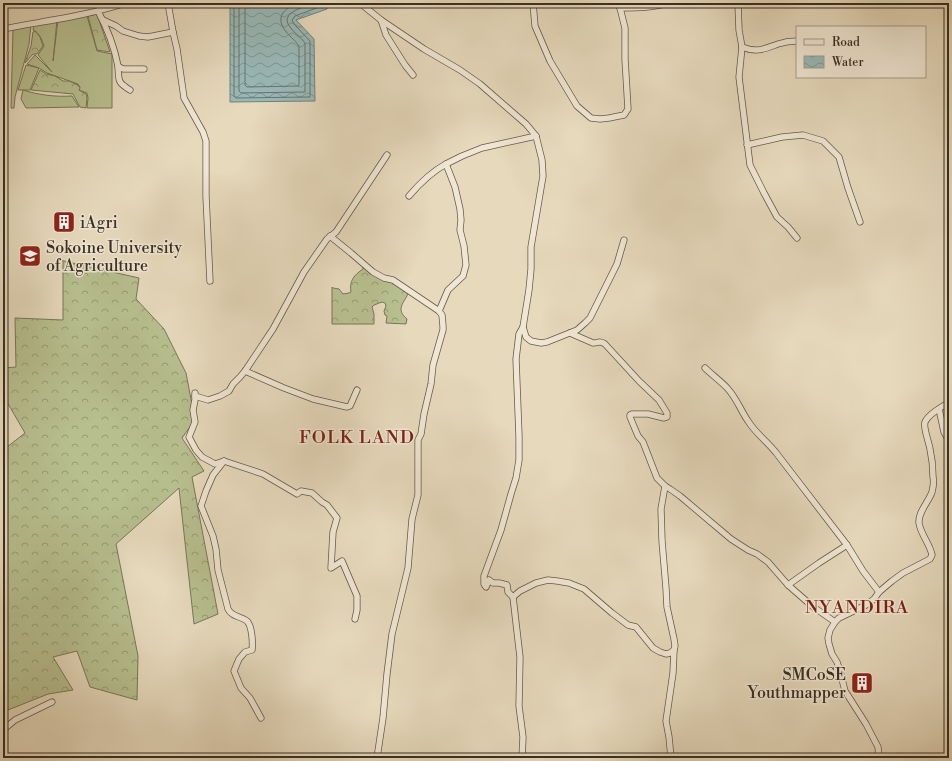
<svg xmlns="http://www.w3.org/2000/svg" width="952" height="761" viewBox="0 0 952 761" font-family="'Libre Bodoni',serif">
<style>
.grass{fill:#b7bf8f;stroke:#787758}
.forest{fill:url(#forest-crowns);stroke:#787758}
.water{fill:url(#water-waves);stroke:#72827c}
.lines{fill:none;stroke-linecap:round;stroke-linejoin:round}
.shore{stroke:#68746d;stroke-width:1}
.street-casing{stroke:#645a48;stroke-width:7}
.street{stroke:#efe6d3;stroke-width:5.5}
.labels{text-anchor:middle;stroke-width:3;stroke-linejoin:round;paint-order:stroke}
.poi-label{font-size:16px;fill:#382f22;stroke:#efe6d3;text-anchor:start}
.quarter-label{font-size:18px;letter-spacing:1px;fill:#7a1f14;stroke:#efe6d3}
</style>
<defs>
<pattern id="forest-crowns" width="20" height="18" patternUnits="userSpaceOnUse"><rect width="20" height="18" fill="#b7bf8f"/><path d="M2 6a3 3 0 1 1 6 0M12 15a3 3 0 1 1 6 0" fill="none" stroke="#969c74"/></pattern>
<pattern id="water-waves" width="16" height="10" patternUnits="userSpaceOnUse"><rect width="16" height="10" fill="#99b9b8"/><path d="M0 5q4-4 8 0t8 0" fill="none" stroke="#7e9795"/></pattern>
</defs>
<rect width="100%" height="100%" fill="#e6d9bc"/>
<filter id="stains"><feTurbulence type="fractalNoise" baseFrequency=".005" numOctaves="4"/><feColorMatrix values="0 0 0 0 .2 0 0 0 0 .09 0 0 0 0 .02 0 0 0 .5 -.17"/></filter>
<radialGradient id="worn" r=".72"><stop offset=".6" stop-color="#630" stop-opacity="0"/><stop offset="1" stop-color="#630" stop-opacity=".3"/></radialGradient>
<!-- grass -->
<g class="grass">
<path d="M87 16 97 51 112 54V108H87L88 98 87 93 79 90 80 87 78 84 47 73 39 68 27 64 35 55 52 72 38 55 44 46C42 40 39 32 33 30L34 24 57 20 53 61 58 20Z"/>
<polygon points="31,25 29,44 15,97 14,108 11,108 13,29"/>
<polygon points="26,65 39,68 30,90 18,90"/>
<path d="M23 90C39 95 55 97 72 96L79 107 26 108 21 99Z"/>
</g>
<!-- forest -->
<g class="forest">
<polygon points="97,14 110,52 97,50 88,16"/>
<polygon points="35,31 40,37 43,46 37,54 33,54 25,63 31,46 33,32"/>
<polygon points="40,70 46,74 55,76 63,81 69,81 78,85 80,88 79,90 86,94 87,98 86,108 80,107 73,94 31,90"/>
<polygon points="58,259 64,261 139,278 136,299 164,329 186,373 193,410 192,424 182,438 204,471 192,477 218,614 194,624 179,488 116,544 138,656 137,700 90,687 77,651 53,657 73,690 48,694 3,712 3,446 7,447 25,433 3,395 3,368 16,367 15,318 63,320 63,261"/>
<path d="M363 264 385 278 409 292C404 303 395 309 407 319L406 324 386 323 387 316 385 315 384 311 386 306 385 303 382 302 374 305 372 307 374 314V324H332V287L333 288 339 289 343 294 349 293 351 292C349 281 354 275 363 269Z"/>
</g>
<!-- water -->
<polygon class="water" points="230,3 327,3 327,9 296,20 314,39 315,101 230,102"/>
<g class="lines">
<!-- shore -->
<g class="shore">
<polyline points="234,3 234,96 236,98 310,97 310,41 294,24 292,20 295,16 322,6 323,3"/>
<path d="M239 3V91L241 93 304 92H305V43C301 37 294 33 290 27 278 12 307 6 316 3"/>
<path d="M245 3V85L247 87 298 86 299 85V46C295 40 288 35 284 29 275 15 287 7 298 3"/>
</g>
<!-- street casing -->
<g class="street-casing">
<g id="street">
<polyline points="168,3 173,32 177,49 184,98 203,132 206,141 206,196 210,281"/>
<polyline points="360,3 381,20 424,49 460,70 480,84 526,124 536,136 482,148 462,156 446,164 455,187 460,209 461,220 460,230 464,246 466,265 463,276 448,290 439,311 442,315 443,326 443,330 433,365 431,384 424,414 421,434 418,440 418,495 412,519 408,568 392,634 387,674 383,718 377,758"/>
<polyline points="533,3 535,26 550,61 577,106 591,118 600,119 609,118 624,115 628,109 625,59 625,28 620,8 621,3"/>
<polyline points="738,3 739,30 742,47 739,77 750,165 764,193 777,217 788,227 797,238"/>
<path d="M620 8C637 8 653 8 669 3"/>
<path d="M98 11C108 30 114 45 118 66L123 69H144"/>
<polyline points="103,20 116,26 123,31 139,36 148,37 173,32"/>
<polyline points="381,20 386,35 405,65 413,75"/>
<path d="M3 29C44 21 86 16 126 3"/>
<path d="M742 47C757 53 764 49 778 44 784 42 791 41 797 41"/>
<path d="M118 66C119 81 117 82 130 90"/>
<polyline points="536,136 542,160 543,176 531,247 531,269 529,290 523,327 526,337 531,341 541,343 547,342 577,330 585,323 590,318 617,264 624,240"/>
<polyline points="747,145 782,137 803,135 823,141 839,157 848,188 860,222"/>
<path d="M409 196C420 183 431 172 446 164"/>
<polyline points="330,236 351,253 373,272 384,278 393,280 439,311"/>
<path d="M570 333 593 343C599 343 599 340 605 344L639 381 659 400 667 413V417L664 418 648 414H632L630 415V417L638 436 643 442 657 478 665 486 670 489 680 496 731 539 748 550 757 554 768 562 788 585 812 606 835 622"/>
<path d="M705 368C712 375 721 381 728 389 737 399 741 411 748 421 756 434 768 442 777 454L847 545 863 571 879 592"/>
<polyline points="245,371 284,388 313,399 347,407 350,406 357,390"/>
<polyline points="195,393 195,400 193,410 195,422 189,437 196,450 202,457 215,464 224,461 263,474 297,494 301,491 312,493 322,502 327,505 337,518 333,532 331,568 342,561 357,596 357,610 355,619"/>
<polyline points="195,396 208,400 220,396 229,391 233,384 240,377 245,371 273,329 304,272 327,239 336,232 387,155"/>
<polyline points="939,409 944,432 949,441"/>
<path d="M224 461 213 475 206 491 201 506 213 536 216 549 218 570 228 609C232 617 240 616 247 621 252 626 253 643 252 650L245 652 239 659 234 671 241 688 250 698 261 718"/>
<polyline points="788,585 819,563 847,545"/>
<polyline points="513,597 520,591 536,583 548,580 557,581 569,583 584,589 612,613 628,625 636,627 653,648 660,652 666,654 670,653 674,650 675,646 674,639 667,607 666,588 662,541 661,509 665,486"/>
<polyline points="3,730 15,720 52,702"/>
<polyline points="522,758 523,737 519,706 520,657 513,597 508,592 507,585 499,583 493,583 489,580 486,587 484,584 484,576 501,530 511,494 516,478 519,460 519,436 516,359 519,334 523,327"/>
<polyline points="671,758 669,737 666,721 673,673 674,650"/>
<path d="M879 758 878 747 866 724 845 691 840 671 837 662 832 654 829 644 828 638 830 630 835 622 839 618 866 605 874 599 879 592 892 581 903 573 930 559 932 555C930 544 921 535 919 523 918 512 928 503 932 492 933 488 934 481 933 477 933 467 932 458 930 449 929 442 923 428 925 422 928 415 942 406 949 403"/>
</g>
</g>
<!-- street -->
<use href="#street" class="street"/>
</g>
<!-- icons -->
<defs>
<g id="building-square" transform="scale(1.15)"><rect x="-9" y="-9" width="18" height="18" rx="4" fill="#8f2418" stroke="#efe6d3"/><path d="M-4-6H4V6H1V3H-1V6H-4ZM-2.5-4.3h1.7v1.8h-1.7ZM.8-4.3h1.7v1.8H.8ZM-2.5-1h1.7V.8h-1.7ZM.8-1h1.7V.8H.8Z" fill="#fff"/></g>
<g id="university-square" transform="scale(1.15)"><rect x="-9" y="-9" width="18" height="18" rx="4" fill="#8f2418" stroke="#efe6d3"/><path d="M0-5L7-2L0 1L-7-2ZM-4 1L0 2.5L4 1V4Q0 6-4 4Z" fill="#fff"/></g>
</defs>
<g fill-rule="evenodd">
<use href="#building-square" x="64" y="222"/>
<use href="#university-square" x="30" y="256"/>
<use href="#building-square" x="862" y="683"/>
</g>
<g class="labels">
<!-- poi labels -->
<g class="poi-label">
<text x="80" y="228">iAgri</text>
<text x="46" y="253">Sokoine University<tspan x="46" dy="18">of Agriculture</tspan></text>
<text x="846" y="680" text-anchor="end">SMCoSE<tspan x="846" dy="18">Youthmapper</tspan></text>
</g>
<!-- quarter labels -->
<g class="quarter-label">
<text x="357" y="443">FOLK LAND</text>
<text x="857" y="613">NYANDIRA</text>
</g>
</g>
<!-- margin -->
<rect width="952" height="761" fill="none" stroke="#e6d9bc" stroke-width="16"/>
<rect x="4" y="4" width="944" height="753" fill="none" stroke="#382f22" stroke-width="2"/>
<rect x="8" y="8" width="936" height="745" fill="none" stroke="#382f22"/>
<!-- legend -->
<rect x="796" y="26" width="130" height="52" fill="#efe6d3" stroke="#a69d8c"/>
<rect x="804" y="39" width="20" height="6" fill="#efe6d3" stroke="#a69d8c"/>
<text x="832" y="46" font-size="12" fill="#382f22">Road</text>
<rect x="804" y="56" width="20" height="12" fill="url(#water-waves)" stroke="#a69d8c"/>
<text x="832" y="66" font-size="12" fill="#382f22">Water</text>
<rect width="100%" height="100%" filter="url(#stains)"/>
<rect width="100%" height="100%" fill="url(#worn)"/>
</svg>
